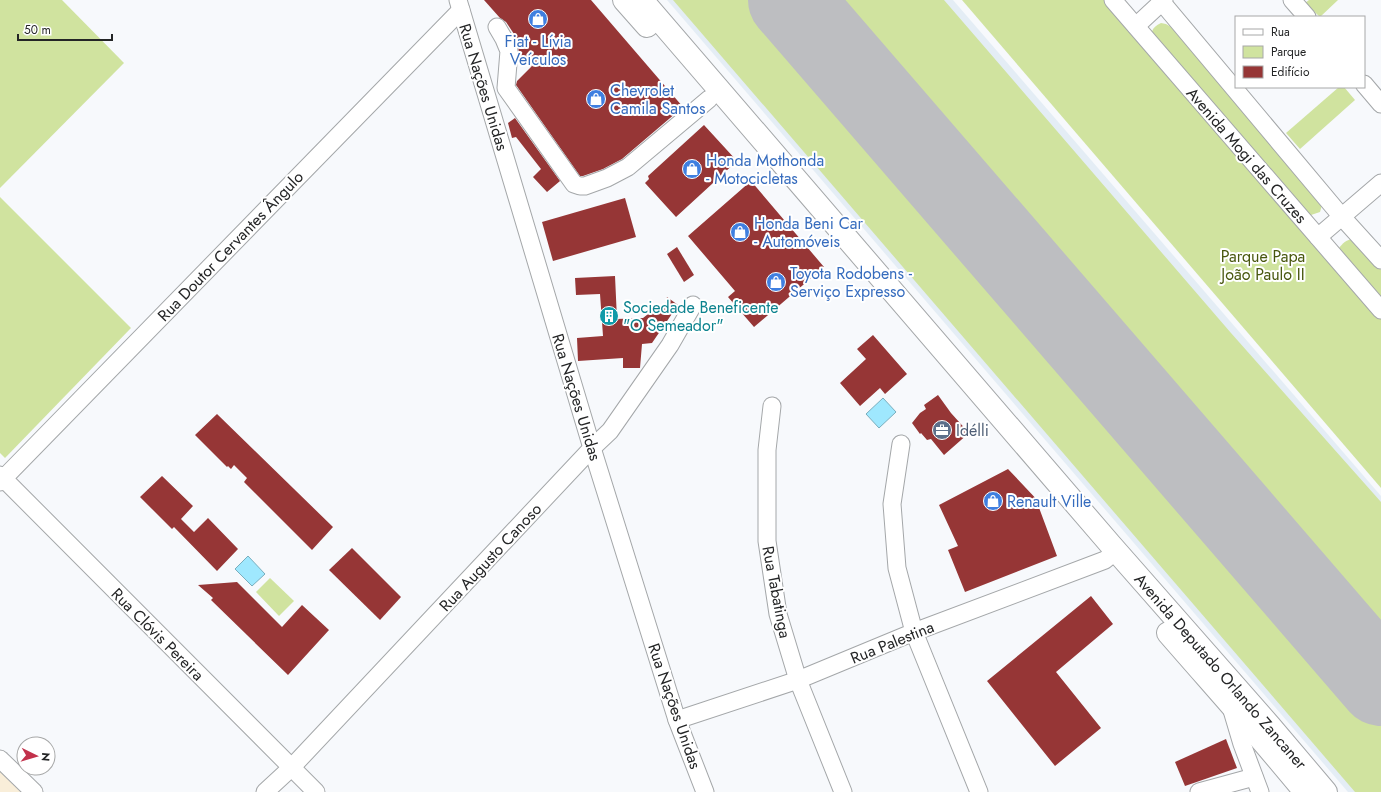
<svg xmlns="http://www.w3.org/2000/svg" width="1381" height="792" viewBox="0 0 1381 792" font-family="Jost,sans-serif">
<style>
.built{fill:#e4edf5}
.education{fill:#f9eed9}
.green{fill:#d0e39f}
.water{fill:#9fe8fe;stroke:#7aaebd}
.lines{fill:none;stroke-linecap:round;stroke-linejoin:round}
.runway{stroke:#bdbec1;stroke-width:84}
.building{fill:#963636}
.minor-casing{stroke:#a4a7a9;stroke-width:19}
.major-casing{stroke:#a4a7a9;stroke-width:24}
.minor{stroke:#fff;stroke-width:17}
.major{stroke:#fff;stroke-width:22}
.labels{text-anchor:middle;stroke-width:4;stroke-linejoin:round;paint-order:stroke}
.shop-label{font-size:16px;fill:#366cbe;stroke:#fff;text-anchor:start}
.street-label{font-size:16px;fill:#242526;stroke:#fff}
.park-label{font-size:16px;fill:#48570e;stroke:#fff}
.culture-label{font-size:16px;fill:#0d838f;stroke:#fff;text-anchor:start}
.service-label{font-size:16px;fill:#4e5e75;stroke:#fff;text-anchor:start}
</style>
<rect width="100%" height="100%" fill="#f7f9fc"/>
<!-- built -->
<polygon class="built" points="667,0 953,0 1381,496 1381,792 1348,792"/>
<!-- education -->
<polygon class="education" points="0,768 25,792 0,792"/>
<!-- green -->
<g class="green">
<polygon points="0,0 62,0 124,63 0,188"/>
<polygon points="673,0 760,0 1381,716 1381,792 1355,792"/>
<polygon points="817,0 944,0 1231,333 1381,502 1381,655"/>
<polygon points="962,0 1107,0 1381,317 1381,488"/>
<polygon points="1309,0 1338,0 1320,17 1305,3"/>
<path d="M1161 23 1166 24 1171 27 1321 202 1322 205 1320 212 1311 215 1307 214 1152 36C1151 29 1155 26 1161 23Z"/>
<polygon points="1339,87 1344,87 1355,100 1300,149 1286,133"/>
<polygon points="0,197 131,328 5,458 0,453"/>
<path d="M1352 239 1357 242 1381 270V299L1340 252 1339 248C1343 243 1346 240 1352 239Z"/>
<polygon points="270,578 294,601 279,616 256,592"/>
</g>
<!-- water -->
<g class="water">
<polygon points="883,398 896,412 879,428 866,414"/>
<polygon points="248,556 265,574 252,586 235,569"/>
</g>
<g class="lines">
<!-- runway -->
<polyline class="runway" points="790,0 1381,684"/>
</g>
<!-- building -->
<g class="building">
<polygon points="484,0 591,0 683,107 622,159 603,169 583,176 580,176 516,85 517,81 531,67 519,53 518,47 513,35 514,34 506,22 500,18"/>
<polygon points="515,118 560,181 547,192 533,177 541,169 516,137 512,138 508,123"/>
<polygon points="704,125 737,161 676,217 645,183 649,179 648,176"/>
<polygon points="751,181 824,267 754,327 728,297 735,291 688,236"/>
<polygon points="625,198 636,237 553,261 542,222"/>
<polygon points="677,247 694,275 684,282 667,254"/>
<polygon points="615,276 617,319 643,318 652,311 654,314 665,306 667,297 678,305 652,343 642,344 640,368 623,368 623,358 578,361 577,338 603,336 600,294 576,295 575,278"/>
<polygon points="873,335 907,374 885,394 880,388 860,406 840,383 866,359 857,349"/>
<polygon points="938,395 951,413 969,433 944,455 931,439 927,440 921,433 920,434 912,423 920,413 926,409 924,405"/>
<polygon points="217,414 333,527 312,550 244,482 247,478 234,465 231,469 228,466 227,467 195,435"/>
<polygon points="1008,469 1041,504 1038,505 1057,556 965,592 948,550 958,546 939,505"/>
<polygon points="162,476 193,506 181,519 194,532 208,518 238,549 217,571 174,527 172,529 140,497"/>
<polygon points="352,548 401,597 380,620 329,570"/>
<polygon points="237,582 282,627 302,605 329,630 288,675 211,600 213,598 198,585"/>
<polygon points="1091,596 1113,624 1056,672 1101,728 1055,766 987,681"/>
<polygon points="1226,739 1237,768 1185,786 1175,762"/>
</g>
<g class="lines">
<!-- minor casing -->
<g class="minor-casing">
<g id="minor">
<polyline points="458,0 592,448 677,720 705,792"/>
<polyline points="1113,0 1381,310"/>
<polyline points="1160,0 1342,217 1381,260"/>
<polyline points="1292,0 1307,17"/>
<polyline points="1136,26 1164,0"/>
<polyline points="497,27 504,39 509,51 506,88 574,184 580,186 585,186 607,178 628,167 709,99"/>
<polyline points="1364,84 1381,104"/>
<polyline points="1318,237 1381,183"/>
<polyline points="772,406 767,450 767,541 778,614 798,680 843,792"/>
<polyline points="901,444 892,504 897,568 914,632 979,792"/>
<polyline points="0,475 316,792"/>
<polyline points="0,482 461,10"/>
<polyline points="1231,707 1242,744 1260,792"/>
<polyline points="677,720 798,680 914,632 1105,560 1116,551"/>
<polyline points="0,759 34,792"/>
<polyline points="265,792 291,768 592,448 610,431 670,345 693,305"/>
<polyline points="1199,792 1254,777"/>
</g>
</g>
<!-- major casing -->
<g class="major-casing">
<g id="major">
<polyline points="624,0 647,26"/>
<polyline points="642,0 1110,544 1270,726 1326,792"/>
<path d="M1168 633C1214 686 1261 738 1305 792"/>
</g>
</g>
<!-- minor -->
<use href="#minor" class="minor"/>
<!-- major -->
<use href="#major" class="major"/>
</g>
<!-- icons -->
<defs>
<g id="shop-disc" transform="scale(1)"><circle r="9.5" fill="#3f7fe0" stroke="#fff"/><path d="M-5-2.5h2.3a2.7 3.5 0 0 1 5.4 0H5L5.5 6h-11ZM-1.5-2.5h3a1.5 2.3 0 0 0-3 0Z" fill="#fff"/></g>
<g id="building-disc" transform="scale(1)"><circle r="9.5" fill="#0f9aa8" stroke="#fff"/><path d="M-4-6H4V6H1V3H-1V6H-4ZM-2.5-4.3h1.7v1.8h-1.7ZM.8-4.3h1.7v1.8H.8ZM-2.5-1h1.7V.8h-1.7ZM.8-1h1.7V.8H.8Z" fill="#fff"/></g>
<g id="office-disc" transform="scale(1)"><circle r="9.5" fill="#5c6f8a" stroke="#fff"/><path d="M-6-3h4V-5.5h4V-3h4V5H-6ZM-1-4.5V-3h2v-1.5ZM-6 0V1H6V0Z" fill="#fff"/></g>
</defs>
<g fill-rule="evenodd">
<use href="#shop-disc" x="538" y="19"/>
<use href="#shop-disc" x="596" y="99"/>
<use href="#shop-disc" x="692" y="169"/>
<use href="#shop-disc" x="740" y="232"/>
<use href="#shop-disc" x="776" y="282"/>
<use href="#building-disc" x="609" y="316"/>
<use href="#office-disc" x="942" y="430"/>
<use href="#shop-disc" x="993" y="501"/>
</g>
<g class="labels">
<!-- shop labels -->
<g class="shop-label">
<text x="538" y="47" text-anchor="middle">Fiat - Lívia<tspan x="538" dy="18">Veículos</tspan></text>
<text x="610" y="96">Chevrolet<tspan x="610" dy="18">Camila Santos</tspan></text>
<text x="706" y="166">Honda Mothonda<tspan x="706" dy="18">- Motocicletas</tspan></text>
<text x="754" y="229">Honda Beni Car<tspan x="754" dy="18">- Automóveis</tspan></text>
<text x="790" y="279">Toyota Rodobens -<tspan x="790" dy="18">Serviço Expresso</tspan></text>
<text x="1007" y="507">Renault Ville</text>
</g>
<!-- street labels -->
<g class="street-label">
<text transform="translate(484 87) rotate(73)" y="6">Rua Nações Unidas</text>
<text transform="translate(1247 155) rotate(49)" y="6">Avenida Mogi das Cruzes</text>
<text transform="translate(230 246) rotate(-46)" y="6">Rua Doutor Cervantes Ângulo</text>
<text transform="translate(577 397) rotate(73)" y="6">Rua Nações Unidas</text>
<text transform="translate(490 557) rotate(-47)" y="6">Rua Augusto Canoso</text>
<text transform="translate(777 592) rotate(79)" y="6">Rua Tabatinga</text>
<text transform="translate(158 634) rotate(45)" y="6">Rua Clóvis Pereira</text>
<text transform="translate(892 642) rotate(-22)" y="6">Rua Palestina</text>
<text transform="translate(1221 671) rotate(49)" y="6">Avenida Deputado Orlando Zancaner</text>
<text transform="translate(675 706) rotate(71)" y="6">Rua Nações Unidas</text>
</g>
<!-- park labels -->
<g class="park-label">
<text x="1263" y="262">Parque Papa<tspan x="1263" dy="18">João Paulo II</tspan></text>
</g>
<!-- culture labels -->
<g class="culture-label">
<text x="623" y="313">Sociedade Beneficente<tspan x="623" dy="18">"O Semeador"</tspan></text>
</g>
<!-- service labels -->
<g class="service-label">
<text x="956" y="436">Idélli</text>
</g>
</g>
<!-- legend -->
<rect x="1235" y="16" width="130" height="72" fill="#ffffff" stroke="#a7a8a8"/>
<rect x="1243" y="29" width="20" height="6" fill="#ffffff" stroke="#a7a8a8"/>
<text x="1271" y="36" font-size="12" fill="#242526">Rua</text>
<rect x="1243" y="46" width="20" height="12" fill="#d0e39f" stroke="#a7a8a8"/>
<text x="1271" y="56" font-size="12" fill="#242526">Parque</text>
<rect x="1243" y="66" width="20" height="12" fill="#963636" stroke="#a7a8a8"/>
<text x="1271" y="76" font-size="12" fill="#242526">Edifício</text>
<!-- north arrow -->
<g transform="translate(36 756) rotate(95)"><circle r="19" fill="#ffffff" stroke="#a7a8a8"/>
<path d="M0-3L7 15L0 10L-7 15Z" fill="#c2314b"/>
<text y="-6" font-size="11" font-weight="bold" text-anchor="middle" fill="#242526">N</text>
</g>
<!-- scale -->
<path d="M18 34v6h94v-6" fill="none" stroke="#242526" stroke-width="2"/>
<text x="24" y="34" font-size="12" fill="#242526" stroke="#ffffff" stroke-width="3" paint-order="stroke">50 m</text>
</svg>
